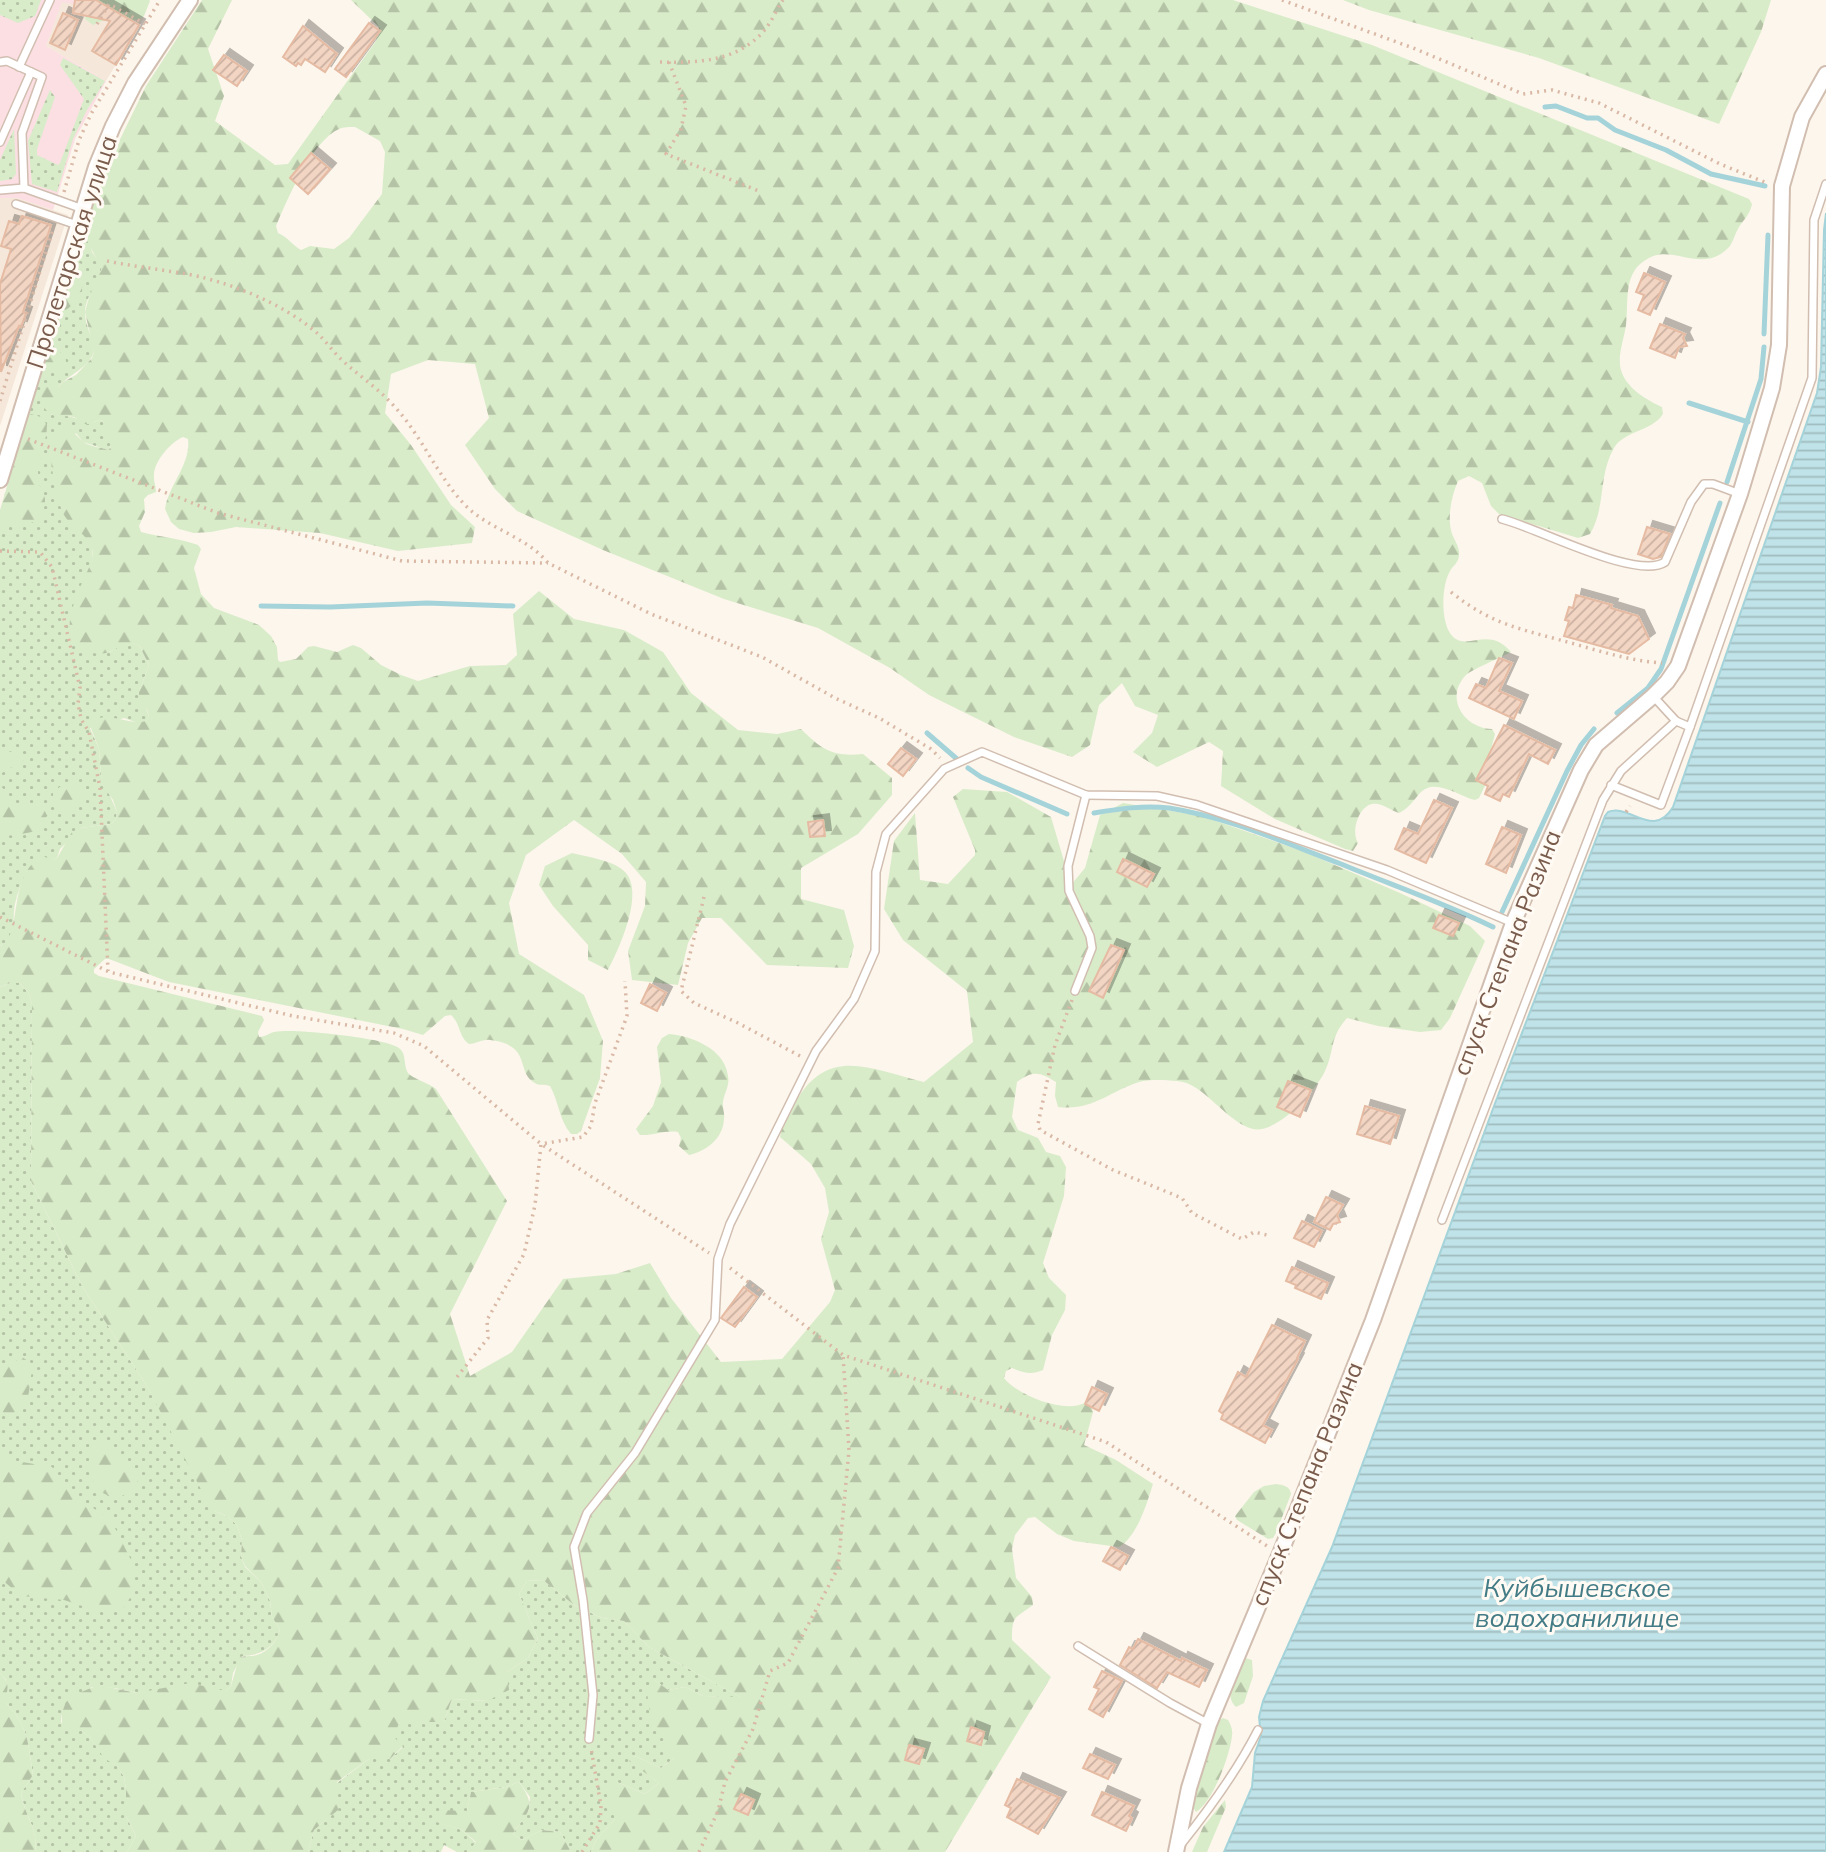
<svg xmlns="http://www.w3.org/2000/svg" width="1826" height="1852" viewBox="0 0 1826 1852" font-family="Mulish,sans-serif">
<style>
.residential{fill:#f5e8da}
.medical{fill:#fbdfe3}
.grass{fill:url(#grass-dots)}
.forest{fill:url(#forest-firs);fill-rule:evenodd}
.water{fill:url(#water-rules);stroke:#a5d3da;stroke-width:2}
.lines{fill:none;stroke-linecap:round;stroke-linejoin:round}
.stream{stroke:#a5d3da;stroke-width:5}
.building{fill:url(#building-hatch);stroke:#e6bba3;stroke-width:2;filter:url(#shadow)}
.service-casing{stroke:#d1beb0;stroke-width:10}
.minor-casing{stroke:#d1beb0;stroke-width:18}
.path{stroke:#d9b8a5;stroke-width:3.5;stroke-dasharray:2 5;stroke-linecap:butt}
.service{stroke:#fff;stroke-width:7}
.minor{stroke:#fff;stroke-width:14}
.labels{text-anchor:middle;stroke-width:6;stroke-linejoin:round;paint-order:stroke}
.street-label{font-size:24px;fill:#7a5c4d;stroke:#fffaf3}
.water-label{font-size:26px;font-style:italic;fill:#437c86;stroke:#fffaf3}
</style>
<defs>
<pattern id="grass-dots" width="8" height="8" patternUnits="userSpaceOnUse" patternTransform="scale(1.75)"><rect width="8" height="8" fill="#d8ecc9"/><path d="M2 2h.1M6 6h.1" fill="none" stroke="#b4c2a5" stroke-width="1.8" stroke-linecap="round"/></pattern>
<pattern id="forest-firs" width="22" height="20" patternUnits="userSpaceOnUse" patternTransform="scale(1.75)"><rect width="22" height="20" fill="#d8ecc9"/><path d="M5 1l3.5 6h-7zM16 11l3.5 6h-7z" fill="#b4c2a5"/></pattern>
<pattern id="water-rules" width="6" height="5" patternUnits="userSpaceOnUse" patternTransform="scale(1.75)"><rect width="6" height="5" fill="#bfe3e8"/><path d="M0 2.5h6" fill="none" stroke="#a0bbbe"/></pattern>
<pattern id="building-hatch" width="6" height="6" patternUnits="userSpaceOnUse" patternTransform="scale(1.75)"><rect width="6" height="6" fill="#f3d5c3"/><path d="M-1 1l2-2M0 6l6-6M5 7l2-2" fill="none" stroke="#cab0a1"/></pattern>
<filter id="shadow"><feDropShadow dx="6" dy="-6" stdDeviation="0" flood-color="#0004"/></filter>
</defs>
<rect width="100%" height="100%" fill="#fdf6ec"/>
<!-- residential -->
<g class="residential">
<polygon points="112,0 144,18 106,81 46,46 62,1 88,7"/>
<polygon points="0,198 17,198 68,215 0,426"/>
</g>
<!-- medical -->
<polygon class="medical" points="0,0 93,0 89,7 62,2 46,46 106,81 75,139 53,210 17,198 0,198"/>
<!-- grass -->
<g class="grass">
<polygon points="0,0 41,0 35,16 18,23 0,15"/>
<polygon points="63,58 105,81 87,110 73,139 57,192 32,184 28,141 50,90 55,97 37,149 37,155 58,165 60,163 84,99 60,65"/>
<polygon points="14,129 16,174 12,179 0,181 0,160"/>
<path d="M85 225 92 252 102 266C100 282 85 296 85 313 85 326 94 339 94 352 88 369 69 374 58 387H54L42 399 52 415C58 415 65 415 71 417 84 420 83 427 99 420L103 421 112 445 108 450 83 442 76 433 51 459 55 474 92 545 93 559 69 624 110 652C120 645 127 640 139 645L149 665 139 692 149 716 146 721 138 723 124 718 90 728 99 749 101 775 117 812 116 819 111 824 81 828 60 849 57 858 27 871C22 882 17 893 15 904 12 919 17 939 0 946V510Z"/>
<path d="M10 983H19L28 992 32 1004 31 1181 82 1286 147 1386 215 1511 228 1517 237 1525 242 1540 241 1556 245 1567 261 1582 270 1601 272 1617 280 1629C276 1647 260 1656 242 1656L233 1673 231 1686 226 1691 137 1693 115 1688 92 1687C74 1700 63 1695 61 1722L67 1731H82L90 1737 104 1757 118 1767 124 1777 126 1789V1816L136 1836 127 1852H35C39 1830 24 1814 21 1793L33 1775C28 1743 29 1727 6 1703V1680L0 1673V987Z"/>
<polygon points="543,1580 574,1605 602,1618 624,1621 649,1647 742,1698 703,1696 685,1687 668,1690 655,1680 674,1758 661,1768 635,1756 630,1761 659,1783 645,1794 617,1782 615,1819 596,1840 591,1852 571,1852 560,1832 542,1830 522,1840 513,1834 529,1810 530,1797 519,1782 506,1787 471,1792 467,1811 438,1822 462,1830 476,1843 467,1852 457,1852 444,1845 441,1852 308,1852 314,1830 337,1810 337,1783 369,1759 390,1759 403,1747 392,1736 400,1722 444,1722 452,1699 487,1701 507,1672 528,1658 538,1639 519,1594 527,1581"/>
</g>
<!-- forest -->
<g class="forest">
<polygon points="88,0 149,0 150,1 144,16 139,20 111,17 93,25 85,19"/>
<path d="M202 0H232L208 49 224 96 215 121 275 165 288 164 376 41 379 27 351 0H1233L1372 45 1749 199 1752 204C1750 214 1745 218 1739 227 1735 233 1734 240 1730 246 1703 276 1674 244 1649 258 1622 271 1629 302 1626 325 1624 340 1616 358 1622 373 1628 389 1647 400 1662 407L1663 414C1651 432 1625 430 1614 448 1598 475 1606 508 1590 534L1578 538 1499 514 1491 506 1482 483 1469 476 1458 481C1451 497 1447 518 1452 534 1455 541 1460 548 1459 555 1459 563 1452 566 1449 573 1441 588 1440 630 1456 639 1471 648 1490 627 1511 652 1502 657 1471 670 1466 675 1444 698 1464 728 1492 729L1495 734 1490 753 1493 769 1479 798 1475 800C1458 796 1435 777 1420 793 1413 801 1408 809 1399 813 1391 811 1382 802 1372 804 1358 807 1351 832 1358 843L1353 851 1345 849 1275 819 1221 786 1223 751 1209 742 1157 767 1133 752 1152 733 1158 715 1135 706 1122 683 1099 705 1090 745 1072 757 1014 737 929 695 890 668 818 628 724 599 603 550 517 511 495 489 465 445 489 418 475 364 428 360 391 374 385 413 411 445 451 505 475 527 472 543 398 551 320 533 236 527 211 532 194 533 179 529 171 522 165 509C169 484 191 465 188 439L183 437C171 442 155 460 154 474 153 480 156 486 156 492L148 495 144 499 145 512 139 526 141 532C160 537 179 538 198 545L201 549 194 568 201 594 214 608 259 625 271 636 277 647 278 660 280 662 296 659 308 647 314 646 337 652 353 645 361 648 381 665 401 675 418 681 470 666 506 665 517 655 513 614 539 591 574 619 624 630 663 652 691 693 738 730 777 734 801 729C822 750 833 757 863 754L892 778V795L858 834 801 868V899L844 910 854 946 848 968 767 965 721 918H702L688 943 678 985 632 980 628 951 645 906 646 882 622 854 574 820 526 855 509 903 519 954 584 995 603 1041 600 1078 581 1131 577 1134H571C559 1120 559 1102 550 1086 545 1084 539 1086 535 1083 515 1072 533 1045 490 1040 482 1039 477 1044 469 1044 458 1036 461 1024 451 1015L445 1016 423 1035 403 1029 169 982 109 959H105L94 969V973L99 976 262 1016 264 1020 258 1032 259 1037C265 1037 267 1034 274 1032 278 1031 285 1031 290 1031 309 1031 385 1038 399 1048 407 1054 403 1065 408 1073 412 1078 430 1084 436 1089L507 1201 450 1314 470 1376 512 1352 563 1279 616 1274 650 1263 671 1298 721 1362 782 1359 830 1302 835 1290 821 1239 829 1212 825 1188 811 1164 780 1137C782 1124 788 1114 795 1103 828 1044 872 1070 924 1082L973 1042 967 991 903 940 884 909 894 841 915 813 920 880 948 884 975 855V850L953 797 963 789 1007 792 1051 817 1071 885 1085 868 1100 815 1123 803 1202 816 1302 851 1400 893 1470 926 1485 941 1450 1018 1441 1030 1420 1032 1378 1026 1347 1018C1329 1038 1335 1050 1325 1071 1316 1091 1277 1134 1253 1129 1227 1123 1203 1082 1177 1081 1165 1080 1149 1079 1139 1082 1108 1092 1093 1111 1058 1107L1055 1096 1056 1082C1040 1072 1033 1070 1017 1082L1012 1117 1018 1130 1038 1138 1046 1152 1060 1156 1066 1167 1064 1196 1043 1263 1049 1278 1066 1295 1065 1310 1052 1335 1043 1370C1032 1375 1023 1373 1012 1368L1006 1371 1004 1378C1017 1395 1066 1415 1086 1402L1091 1405 1093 1412 1084 1445 1116 1460 1153 1484 1152 1487C1146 1506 1137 1536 1119 1547L1074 1541 1057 1534 1035 1517 1028 1518 1015 1535 1012 1549 1016 1578 1032 1597 1033 1605C1015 1619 1012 1614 1012 1640L1051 1677 945 1852H591L596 1840 615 1819 606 1792 617 1782 645 1794 659 1783 629 1761 635 1756 661 1768 674 1758 665 1745 668 1737 651 1723 647 1692 655 1680 668 1690 685 1687 703 1696 740 1697 649 1647 624 1621 602 1618 574 1605 543 1580 527 1581 519 1594 538 1639 528 1658 507 1672 509 1690 487 1701 452 1699 444 1722H400L393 1736 403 1746 390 1759H369L337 1782 338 1810 314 1830 308 1852H127L136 1836 126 1816V1789L124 1777 118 1767 104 1758 90 1737 82 1731H67L62 1728V1712L66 1702 72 1696 98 1685 137 1693 190 1683 226 1691 231 1686 239 1658C245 1655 250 1657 257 1655 268 1652 278 1640 280 1629L272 1617 270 1601 261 1582 245 1566 241 1556 242 1540 237 1525 228 1517 215 1511 206 1499 147 1386 82 1286 31 1181 32 1004 28 992 19 983H10L0 987V946C24 936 6 874 43 856L52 860 57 858 72 832 81 828 111 824 116 819 117 812 113 800 106 790 101 775 99 749 89 723C107 709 127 726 146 721L149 716 147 710 139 702V692L149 665 139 645C125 640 122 647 109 652 101 655 90 653 82 650 52 636 84 580 93 559 95 536 75 533 64 515 59 507 49 460 50 450 50 443 52 435 56 429 73 424 74 436 85 443 92 447 101 447 108 450L111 447 103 421 99 420C98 420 90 424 89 424 82 425 79 420 74 417 67 415 57 418 51 414 41 409 38 392 46 386L58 387 63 382 76 375 92 358 94 352 85 312 92 286 102 269 86 239 85 225 105 170 146 86ZM355 127 380 141 385 152 382 194 349 238 334 249 310 246 301 250C292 245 288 237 278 233L276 226C287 200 312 141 339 129 343 127 351 127 355 127Z"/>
<polygon points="1343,0 1771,0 1761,32 1719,124 1539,58 1369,10"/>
<path d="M74 262H78L83 265C89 280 77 309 60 312Z"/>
<circle cx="55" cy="362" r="11"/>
<path d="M31 414 41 417 47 425C47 443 37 460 38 478 38 486 44 491 45 499 46 524 22 529 2 526L0 525V512L27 418Z"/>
<polygon points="18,750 22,753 24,760 21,765 10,768 0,774 0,754"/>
<polygon points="76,781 84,786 83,802 69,812 59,810 53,799 53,792 61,786"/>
<path d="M0 785 15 802 23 807H42L46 813 44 827C31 835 14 833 0 838Z"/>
<path d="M572 853C588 857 612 860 624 871 646 891 619 949 608 970L588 960V945L553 906 539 885 545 866Z"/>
<path d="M669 1034C692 1036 725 1049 728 1076 730 1086 724 1093 723 1102 722 1108 725 1113 724 1119 723 1139 706 1151 689 1155L679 1146 681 1138 678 1132C664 1130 653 1136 640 1135L636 1129 653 1106 661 1082 657 1047 662 1038Z"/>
<path d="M22 1357 34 1365C25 1391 37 1399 9 1416L0 1411V1371Z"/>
<path d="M103 1437 110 1442 112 1450 140 1472C138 1489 129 1493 115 1499L97 1490C86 1464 84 1459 103 1437Z"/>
<polygon points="0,1446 16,1461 52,1467 68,1491 111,1520 131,1560 133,1593 121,1612 101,1612 64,1600 21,1596 0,1578"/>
<path d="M1276 1484C1283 1485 1290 1486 1291 1494L1276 1533 1273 1538 1268 1539 1237 1520 1235 1516 1254 1492 1264 1486Z"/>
<path d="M1245 1658 1252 1660 1253 1676 1244 1703 1236 1707C1223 1696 1234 1668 1245 1658Z"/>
<path d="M0 1673C12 1686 6 1688 6 1703 29 1727 28 1743 33 1775L21 1793C24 1815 39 1829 35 1852H0Z"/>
<path d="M1223 1718 1228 1720C1231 1725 1233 1730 1232 1736 1230 1755 1213 1802 1196 1812L1192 1805 1193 1797 1217 1722Z"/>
<path d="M519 1782C538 1809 528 1810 513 1834L522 1840 542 1830 560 1832 571 1852H467L476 1842 462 1830 437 1822 442 1810 467 1811 471 1792 506 1787Z"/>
<polygon points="1225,1800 1226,1807 1207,1852 1192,1852 1203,1827"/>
</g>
<!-- water -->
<path class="water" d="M1826 213V1852H1224L1252 1787 1255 1753 1261 1736 1259 1717 1263 1701 1332 1547 1494 1106 1605 816 1608 812C1630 803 1653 840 1673 807L1817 393 1821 367 1824 230Z"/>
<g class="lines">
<!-- stream -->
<g class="stream">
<polyline points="1545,107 1556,106 1587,118 1598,118 1615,130 1666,150 1711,174 1765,186"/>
<polyline points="1764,334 1768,235"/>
<polyline points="1689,403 1748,422"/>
<polyline points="1727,482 1761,379 1764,347"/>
<polyline points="261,606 330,607 427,603 513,606"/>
<polyline points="1617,713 1648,688 1661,669 1720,503"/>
<polyline points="927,733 957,759"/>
<polyline points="968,768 981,777 1067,814"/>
<path d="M1094 813C1118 809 1144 805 1169 808 1228 817 1285 843 1341 864 1392 885 1444 903 1493 927"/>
<polyline points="1502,912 1567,771 1581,745 1594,729"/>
</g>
</g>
<!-- building -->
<g class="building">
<polygon points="75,0 96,0 139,25 116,65 92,51 110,21 73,13"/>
<polygon points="63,13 78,20 65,50 50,43"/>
<polygon points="369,23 380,31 346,77 335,69"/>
<polygon points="303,26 337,54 325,72 305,59 301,65 298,63 296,66 283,57"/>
<polygon points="224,55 247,71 237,86 213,70"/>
<polygon points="311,153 330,169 308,194 290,178"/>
<polygon points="22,216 51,225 23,312 26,313 21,327 19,326 1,372 0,284 11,249 1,246 9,221 19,224"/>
<polygon points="1644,273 1665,282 1650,315 1638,310 1644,295 1636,292"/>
<polygon points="1660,324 1685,334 1683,338 1687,346 1679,347 1675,358 1650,348"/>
<polygon points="1647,527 1670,534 1661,557 1653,559 1638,554"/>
<polygon points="1576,595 1612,605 1611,608 1638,616 1649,639 1629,654 1564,636 1569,621 1565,620 1569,607 1573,608"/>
<polygon points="1499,658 1512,663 1499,691 1522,701 1514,719 1469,698 1476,684 1486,688"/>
<polygon points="1504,725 1555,750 1548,764 1529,754 1509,797 1503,794 1500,801 1485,794 1488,786 1476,780"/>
<polygon points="901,748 916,759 903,776 888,764"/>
<polygon points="1434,800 1452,808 1426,863 1395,849 1404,828 1418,834"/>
<polygon points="823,820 825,836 810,837 808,822"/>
<polygon points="1502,827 1521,835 1506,873 1486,864"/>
<polygon points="1123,859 1154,874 1147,887 1117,872"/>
<polygon points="1439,915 1459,923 1453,936 1433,928"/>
<polygon points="1111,945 1124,950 1103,998 1089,991"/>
<polygon points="650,984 666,993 657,1011 641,1003"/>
<polygon points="1288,1081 1311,1090 1300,1117 1277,1107"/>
<polygon points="1365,1106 1399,1116 1390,1144 1357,1134"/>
<polygon points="1326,1197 1343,1205 1337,1215 1340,1222 1333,1224 1330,1230 1314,1222"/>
<polygon points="1302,1221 1322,1231 1314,1247 1294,1238"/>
<polygon points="1292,1267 1328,1283 1321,1299 1295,1288 1296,1285 1286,1281"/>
<polygon points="744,1287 757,1297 735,1327 721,1318"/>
<polygon points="1272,1325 1305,1341 1297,1358 1298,1359 1263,1425 1272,1430 1265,1443 1221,1419 1223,1414 1219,1411 1238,1372 1246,1377"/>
<polygon points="1092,1387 1107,1394 1099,1411 1085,1404"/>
<polygon points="1111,1547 1128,1556 1120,1570 1103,1561"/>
<polygon points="1138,1639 1181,1661 1182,1658 1207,1670 1199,1687 1167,1672 1157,1688 1120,1665 1129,1647 1133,1649"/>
<polygon points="1102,1671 1122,1681 1103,1717 1089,1709 1099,1689 1094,1687"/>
<polygon points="971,1727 984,1732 981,1745 967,1741"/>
<polygon points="909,1745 924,1749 919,1764 905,1760"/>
<polygon points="1090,1754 1115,1765 1108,1779 1083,1768"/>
<polygon points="1017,1779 1060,1798 1038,1834 1007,1817 1011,1808 1005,1805"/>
<polygon points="1102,1792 1134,1806 1129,1816 1132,1818 1126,1831 1092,1815"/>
<polygon points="741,1794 754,1800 748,1815 734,1809"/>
</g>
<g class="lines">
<!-- service casing -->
<g class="service-casing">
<g id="service">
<polyline points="0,62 7,61 42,77 22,133 24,188"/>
<polyline points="19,67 50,0"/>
<polyline points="0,142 31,72"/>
<polyline points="0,190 24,188 83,209"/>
<polyline points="16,204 77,225"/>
<path d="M1502 519C1536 527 1637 581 1665 562L1691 502 1704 484H1713L1740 494"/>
<polyline points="1690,727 1812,378 1814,220 1826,184"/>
<polyline points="1611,785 1661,805 1690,727 1676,721 1653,696"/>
<polyline points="1075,991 1092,948 1090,936 1069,891 1068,866 1086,795"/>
<polyline points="1442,1220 1603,800 1621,771 1676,721"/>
<polyline points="1078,1646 1170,1703 1209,1724"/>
<polyline points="589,1739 593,1695 583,1600 574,1547 587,1513 635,1453 715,1320 718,1259 730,1224 816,1051 854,999 875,951 876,872 886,834 944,769 982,752 1086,795 1157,796 1197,805 1387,870 1513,923"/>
<path d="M1182 1843C1211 1807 1237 1771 1258 1730"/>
</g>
</g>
<!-- minor casing -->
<g class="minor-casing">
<g id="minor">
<polyline points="0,480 96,167 113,126 135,83 190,0"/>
<polyline points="1176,1852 1189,1788 1209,1724 1280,1554 1373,1320 1513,923 1581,770 1596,745 1653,696 1667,682 1678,666 1740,494 1772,388 1779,345 1782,186 1802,117 1826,74"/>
</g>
</g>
<!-- path -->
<g class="path">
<polyline points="1282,0 1413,48 1523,94 1552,90 1599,103 1720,164 1767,183"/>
<polyline points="97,24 109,4 145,24"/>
<path d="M660 62C697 63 735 62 762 33 771 24 776 10 783 0"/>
<polyline points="669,62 686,106 681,129 666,154 759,191"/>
<polyline points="64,192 79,140 91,114 160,0"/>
<path d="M107 261C132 266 156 269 181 273 225 280 283 303 317 333 326 341 333 352 342 360 359 376 378 388 394 406 422 436 437 476 466 506 490 530 526 536 548 563L651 614 762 657 835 698 879 718 931 749 940 758"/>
<polyline points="0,401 53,229"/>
<polyline points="28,439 218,513 402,561 548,563"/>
<polyline points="0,551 40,552 52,567 80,688 78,704 81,719 89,732 100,788 108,971"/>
<path d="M1451 592C1494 627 1527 630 1578 645 1606 653 1633 661 1662 663"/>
<polyline points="1626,812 1630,806"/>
<polyline points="704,897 681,991 694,1003 738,1023 802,1057"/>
<polyline points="0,917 109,972 293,1016 394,1033 424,1046 541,1144 709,1253"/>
<polyline points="1072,1000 1055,1045 1038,1124 1040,1130 1113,1170 1182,1198 1192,1213 1242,1239 1254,1232 1267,1235"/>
<polyline points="730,1268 843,1355 1106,1442 1267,1546"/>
<polyline points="457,1377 488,1338 487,1320 524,1254 535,1205 541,1144 583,1137 591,1126 595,1103 627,1016 625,981"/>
<polyline points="582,1852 600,1823 601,1806 591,1748"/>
<polyline points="699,1852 718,1811 725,1782 753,1729 770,1671 788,1663 838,1568 849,1450 843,1355"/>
</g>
<!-- service -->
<use href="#service" class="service"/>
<!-- minor -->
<use href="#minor" class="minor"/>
</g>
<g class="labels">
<!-- street labels -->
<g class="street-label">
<text transform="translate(72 252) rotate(-72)" y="8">Пролетарская улица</text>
<text transform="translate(1507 953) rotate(-69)" y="8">спуск Степана Разина</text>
<text transform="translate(1307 1484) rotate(-68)" y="8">спуск Степана Разина</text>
</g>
<!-- water labels -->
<g class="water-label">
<text x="1577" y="1597">Куйбышевское<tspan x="1577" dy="30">водохранилище</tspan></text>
</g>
</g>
</svg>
